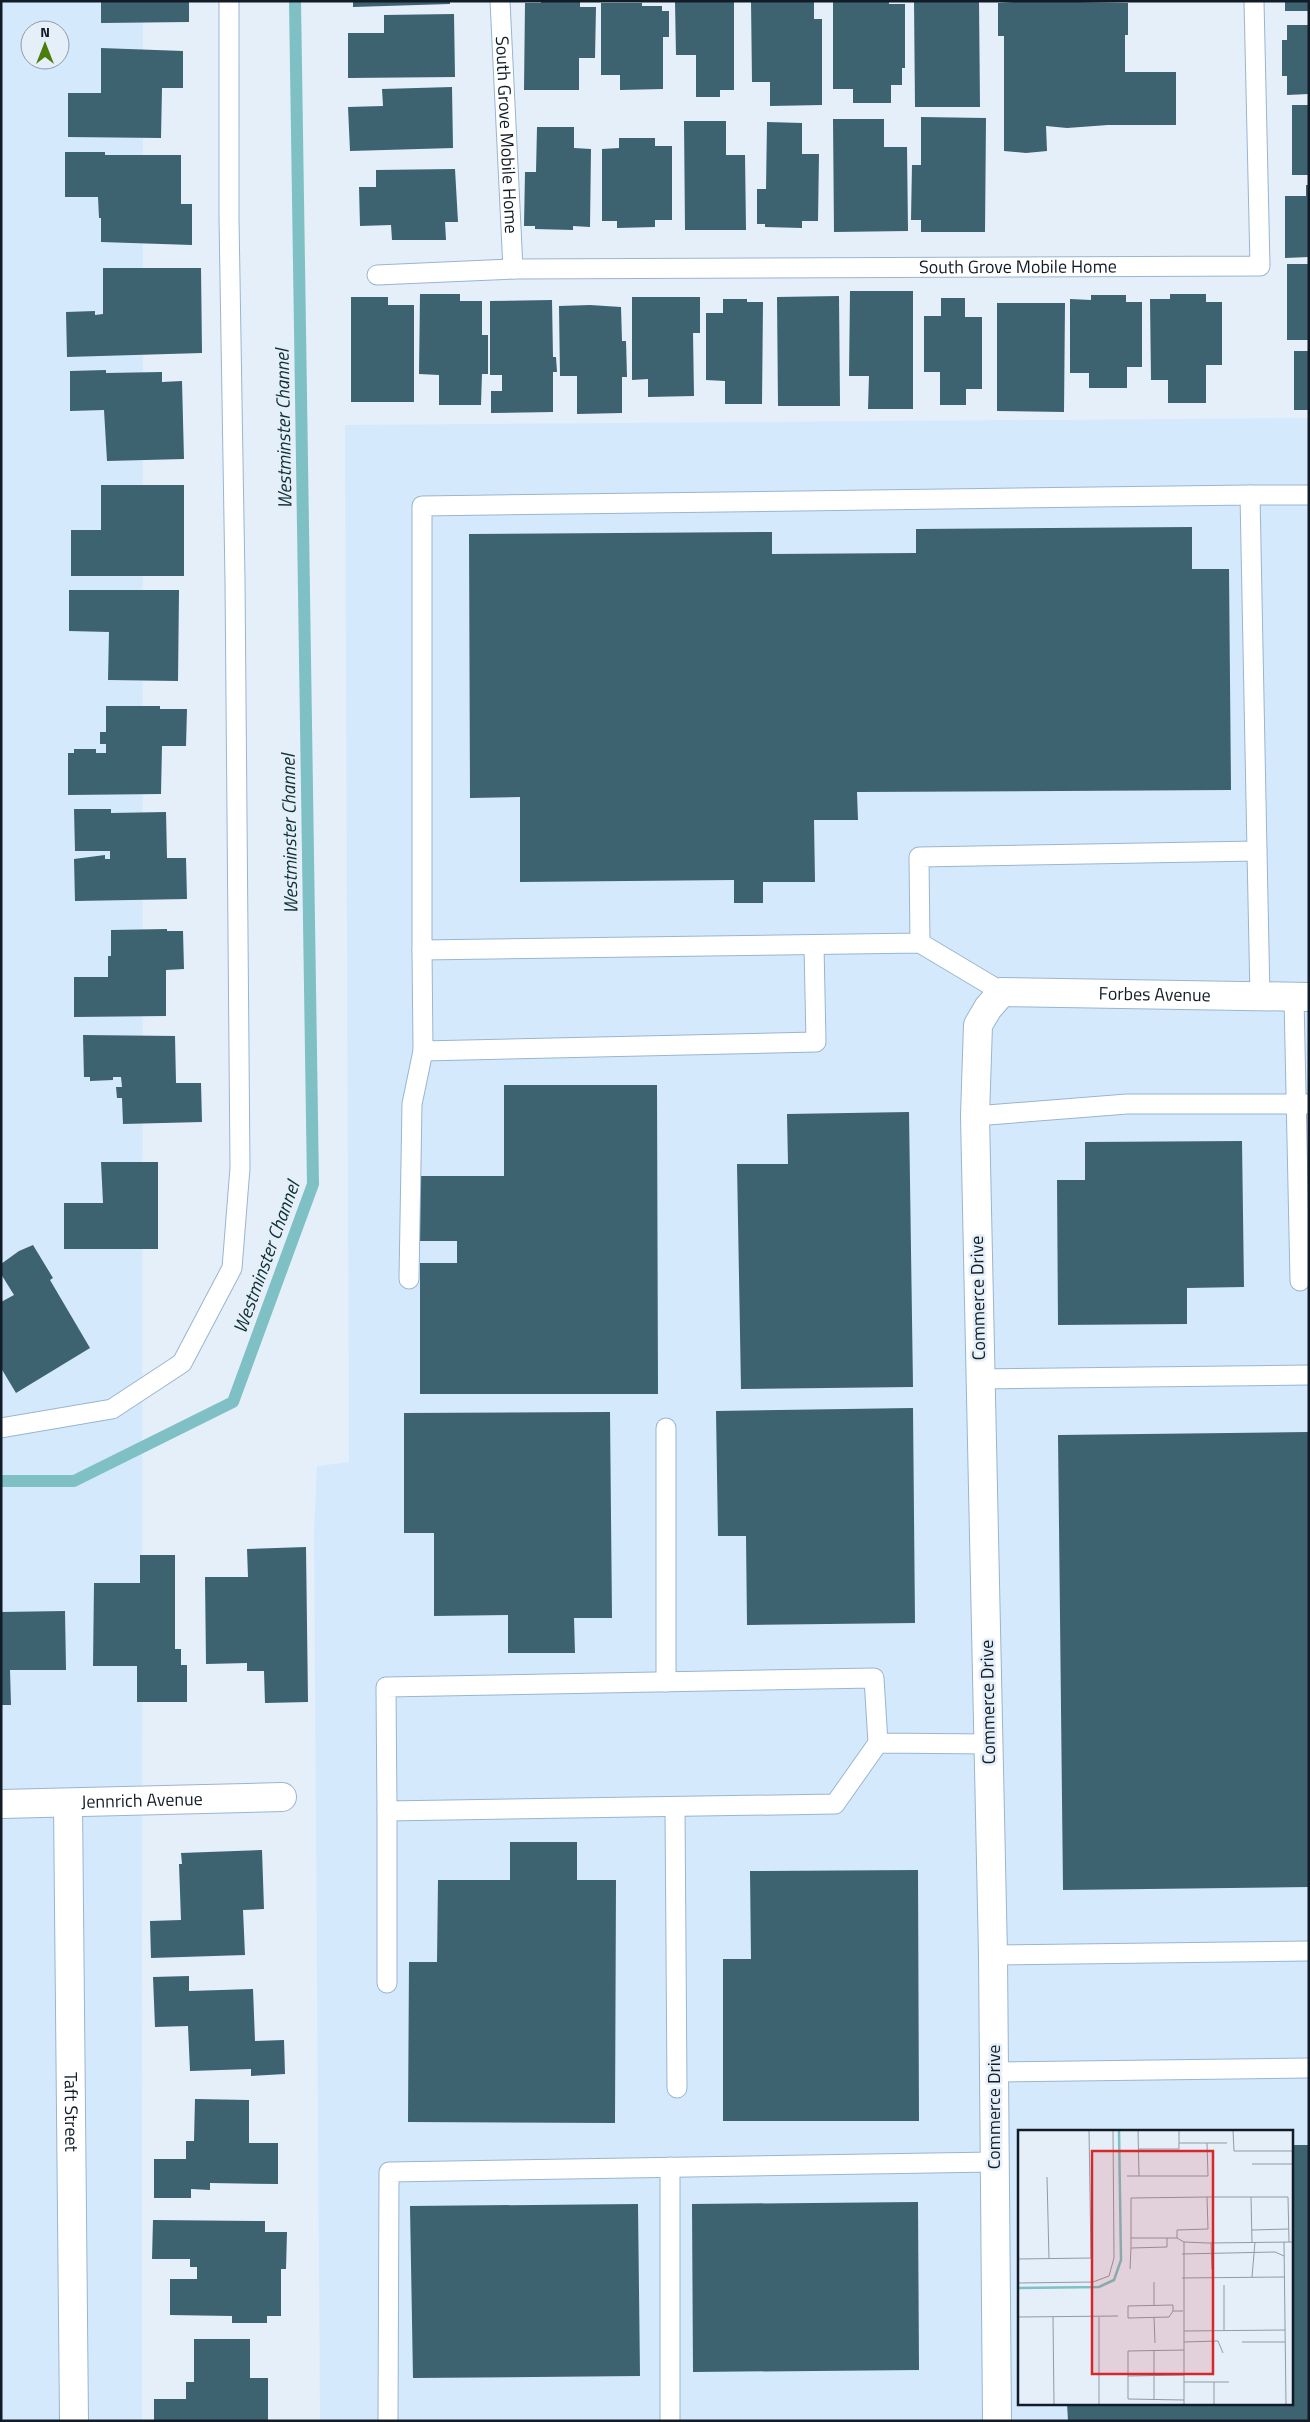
<svg xmlns="http://www.w3.org/2000/svg" width="1310" height="2422" viewBox="0 0 1310 2422" font-family="'Titillium Web',sans-serif">
<style>
.built{fill:#d5e9fd;fill-rule:evenodd}
.lines{fill:none;stroke-linecap:round;stroke-linejoin:round}
.stream{stroke:#7ec0c4;stroke-width:12}
.building{fill:#3d6270}
.lane-casing{stroke:#99b5cf;stroke-width:21}
.street-casing{stroke:#99b5cf;stroke-width:30}
.lane{stroke:#fff;stroke-width:19}
.street{stroke:#fff;stroke-width:28}
.labels{text-anchor:middle;stroke-width:5;stroke-linejoin:round;paint-order:stroke}
.street-label{font-size:18px;fill:#121c26;stroke:#e4effa}
.water-label{font-size:19px;font-style:italic;fill:#0f3032;stroke:#e4effa}
.inset-river{fill:none;stroke:#7ec0c4;stroke-width:2.5}
.inset-road{fill:none;stroke:#909ba5;stroke-width:1}
.view{fill:#d62828;fill-opacity:0.15;stroke:#d62828;stroke-width:2.5}
.inset-edge{fill:none;stroke:#121c26;stroke-width:2.5}
</style>
<rect width="100%" height="100%" fill="#e4effa"/>
<!-- built -->
<g class="built">
<path d="M1 1H143L142 2421H1ZM30 30H60V60H30Z"/>
<path d="M1309 418V2421H320L314 1532 317 1466 349 1462 345 425ZM1019 2131H1291V2403H1019Z"/>
</g>
<g class="lines">
<!-- stream -->
<polyline class="stream" points="1,1481 74,1481 233,1402 313,1184 295,1"/>
</g>
<!-- building -->
<g class="building">
<polygon points="101,1 189,1 189,22 101,23"/>
<polygon points="353,1 450,1 450,4 353,7"/>
<polygon points="541,1 580,1 580,7 596,7 595,58 579,58 579,90 524,90 525,3 541,3"/>
<polygon points="751,1 814,1 814,19 822,19 822,105 770,106 770,82 752,82"/>
<polygon points="833,1 889,1 889,4 905,4 905,68 902,68 902,85 891,85 891,103 853,103 853,89 833,89"/>
<polygon points="914,1 979,1 980,107 915,107"/>
<polygon points="1031,1 1128,3 1128,35 1125,35 1125,72 1176,72 1176,125 1108,125 1067,128 1046,126 1047,151 1026,153 1004,151 1004,36 998,36 998,3"/>
<rect x="1285" y="1" width="24" height="10"/>
<polygon points="675,2 734,2 734,90 720,90 720,97 696,97 696,55 676,55"/>
<polygon points="601,3 642,3 642,6 662,6 662,11 669,11 669,37 663,37 663,89 620,90 620,75 601,75"/>
<polygon points="454,14 455,77 348,78 348,33 384,33 384,15"/>
<polygon points="1287,25 1309,25 1309,94 1287,95 1287,76 1282,76 1282,40 1287,40"/>
<polygon points="101,48 183,51 183,88 162,88 161,138 68,137 68,93 101,93"/>
<polygon points="452,87 453,148 350,151 348,107 383,106 382,89"/>
<rect x="1292" y="105" width="17" height="70"/>
<polygon points="921,117 986,118 985,232 921,232 921,220 911,220 912,165 921,165"/>
<polygon points="833,119 884,119 884,147 907,147 908,231 834,232"/>
<polygon points="684,121 726,121 726,155 745,155 746,230 685,230"/>
<polygon points="767,122 802,123 802,154 819,154 818,221 802,221 802,228 765,227 765,224 757,224 757,189 766,189"/>
<polygon points="537,127 574,127 574,148 591,149 590,227 573,226 573,230 535,229 535,226 524,226 525,172 536,172"/>
<polygon points="619,138 655,138 655,146 672,146 672,220 655,220 655,227 617,228 617,221 602,221 602,149 619,148"/>
<polygon points="65,152 105,152 105,155 181,155 181,204 192,204 192,245 101,242 101,218 99,218 98,197 65,197"/>
<polygon points="455,169 458,222 445,222 446,240 392,240 391,225 360,226 359,187 376,187 376,170"/>
<polygon points="1306,185 1309,185 1309,257 1285,258 1285,196 1306,196"/>
<rect x="1287" y="264" width="22" height="76"/>
<polygon points="103,268 201,268 202,353 67,357 66,312 95,311 95,315 103,314"/>
<polygon points="850,291 913,291 913,409 868,409 869,376 849,376"/>
<polygon points="420,294 460,294 460,301 482,301 482,335 488,335 488,374 482,374 481,405 439,405 439,375 419,374"/>
<polygon points="1170,294 1206,294 1206,302 1222,302 1222,365 1206,365 1206,403 1168,403 1168,380 1151,380 1150,299 1170,299"/>
<polygon points="1091,295 1126,295 1126,302 1142,302 1142,367 1127,367 1127,388 1089,388 1089,373 1070,373 1070,299 1091,300"/>
<polygon points="839,296 840,406 778,406 777,297"/>
<polygon points="351,297 388,297 388,305 414,305 414,402 351,402"/>
<polygon points="632,297 700,297 700,333 693,333 694,396 648,397 648,379 632,380"/>
<polygon points="941,298 965,298 965,317 982,317 982,389 966,389 966,405 940,405 940,372 924,372 924,316 941,316"/>
<polygon points="723,299 747,299 747,302 763,302 762,404 725,404 725,381 706,380 706,313 723,313"/>
<polygon points="552,300 553,357 556,357 557,372 553,372 553,412 491,413 491,391 502,391 502,375 490,375 490,301"/>
<polygon points="997,303 1065,303 1064,412 997,411"/>
<polygon points="590,305 621,307 622,341 626,341 627,377 622,377 622,413 577,414 577,376 560,376 559,306"/>
<rect x="1294" y="351" width="15" height="59"/>
<polygon points="106,370 106,373 162,372 162,382 182,381 184,459 107,461 104,410 70,411 70,371"/>
<polygon points="101,485 184,485 184,576 71,576 71,530 101,530"/>
<polygon points="1192,527 1192,569 1229,569 1231,790 857,792 858,820 814,820 815,882 763,882 763,903 734,903 734,880 520,882 520,797 470,798 469,534 772,532 772,554 916,553 916,529"/>
<polygon points="69,590 179,590 178,681 108,680 109,632 69,631"/>
<polygon points="106,706 160,706 160,709 187,709 186,746 162,746 161,794 68,795 68,753 74,753 74,749 96,749 96,753 106,753 106,744 100,744 100,732 106,732"/>
<polygon points="74,809 111,809 111,813 166,812 167,858 186,858 187,899 75,901 74,859 105,855 105,859 110,859 110,851 75,851"/>
<polygon points="167,929 167,931 183,931 184,969 166,970 166,1016 74,1017 74,977 108,977 108,956 111,956 111,930"/>
<polygon points="83,1035 175,1036 176,1083 201,1083 202,1122 123,1124 122,1098 117,1098 116,1087 122,1087 121,1077 113,1077 113,1080 90,1081 90,1077 84,1077"/>
<polygon points="504,1085 657,1085 658,1394 420,1394 420,1263 457,1263 457,1241 418,1241 418,1176 504,1176"/>
<polygon points="909,1112 913,1387 741,1389 737,1164 788,1164 787,1114"/>
<polygon points="1242,1141 1244,1287 1187,1288 1187,1324 1058,1325 1057,1180 1085,1180 1085,1142"/>
<polygon points="101,1162 158,1162 158,1249 64,1249 64,1203 103,1203"/>
<polygon points="33,1245 53,1278 50,1280 90,1348 16,1393 1,1368 1,1302 14,1295 1,1274 1,1264 19,1251"/>
<polygon points="913,1408 915,1623 747,1625 746,1536 718,1536 716,1411"/>
<polygon points="610,1412 612,1618 574,1618 575,1653 508,1653 508,1615 434,1616 434,1533 404,1533 404,1413"/>
<polygon points="1309,1432 1309,1887 1063,1890 1058,1435"/>
<polygon points="306,1547 308,1702 265,1703 264,1671 247,1671 247,1663 206,1664 205,1577 248,1577 247,1549"/>
<polygon points="140,1555 175,1555 175,1649 181,1649 181,1665 187,1665 187,1702 137,1702 137,1666 93,1666 94,1583 140,1583"/>
<polygon points="65,1611 66,1670 10,1670 11,1705 1,1705 1,1612"/>
<polygon points="510,1842 577,1842 577,1880 616,1880 615,2123 408,2122 409,1962 437,1962 438,1880 510,1880"/>
<polygon points="262,1850 264,1909 243,1910 245,1955 151,1958 150,1921 181,1920 179,1864 182,1864 181,1853"/>
<polygon points="918,1870 919,2121 723,2121 723,1959 751,1959 750,1871"/>
<polygon points="189,1976 189,1991 253,1989 255,2041 284,2040 285,2074 251,2076 251,2069 190,2071 188,2026 155,2027 153,1977"/>
<polygon points="195,2099 249,2100 249,2143 278,2143 278,2184 210,2183 210,2190 191,2189 191,2198 154,2198 154,2159 186,2159 186,2141 194,2141"/>
<polygon points="1291,2145 1309,2145 1309,2421 1068,2421 1067,2403 1291,2403"/>
<polygon points="918,2202 919,2370 693,2372 692,2204"/>
<polygon points="638,2204 640,2376 413,2378 410,2206"/>
<polygon points="153,2220 265,2221 265,2232 287,2232 286,2269 281,2269 281,2316 267,2316 267,2323 232,2323 232,2316 170,2315 170,2279 197,2279 197,2267 190,2267 190,2259 152,2259"/>
<polygon points="194,2339 250,2339 250,2378 268,2378 268,2421 154,2421 154,2399 186,2399 186,2382 194,2382"/>
</g>
<g class="lines">
<!-- lane casing -->
<g class="lane-casing">
<g id="lane">
<path id="s1" d="M500 1 513 269"/>
<path id="s2" d="M377 275 513 269 1260 266 1254 1"/>
<polyline points="1250,495 1309,495"/>
<polyline points="1257,851 1260,998"/>
<polyline points="920,943 919,857 1257,851 1250,495 422,506 422,950 920,943 1002,992"/>
<polyline points="422,950 423,1051 816,1042 814,945"/>
<polyline points="1294,998 1300,1281"/>
<polyline points="975,1116 1127,1104 1309,1104"/>
<polyline points="409,1279 412,1104 423,1051"/>
<polyline points="980,1379 1309,1375"/>
<polyline points="1,1428 112,1409 182,1363 232,1268 240,1168 235,581 229,218 229,1"/>
<polyline points="666,1428 666,1682"/>
<polyline points="878,1743 874,1678 386,1687 387,1811 835,1804 878,1743 989,1744"/>
<polyline points="675,1808 677,2088"/>
<polyline points="993,1955 1309,1951"/>
<polyline points="387,1983 387,1811"/>
<polyline points="994,2072 1309,2068"/>
<polyline points="670,2167 670,2421"/>
<polyline points="388,2421 389,2172 994,2162"/>
</g>
</g>
<!-- street casing -->
<g class="street-casing">
<g id="street">
<path id="s3" d="M68 1803 74 2421"/>
<path id="s4" d="M1 1804 282 1797"/>
<path id="s5" d="M997 2421 993 1955 975 1116 978 1025 988 1008 1002 992 1309 997"/>
</g>
</g>
<!-- lane -->
<use href="#lane" class="lane"/>
<!-- street -->
<use href="#street" class="street"/>
</g>
<g class="labels">
<!-- street labels -->
<g class="street-label">
<text dy="6" stroke="none"><textPath href="#s1" startOffset="134">South Grove Mobile Home</textPath></text>
<text dy="6" stroke="none"><textPath href="#s2" startOffset="641">South Grove Mobile Home</textPath></text>
<text dy="6" stroke="none"><textPath href="#s5" startOffset="1590">Forbes Avenue</textPath></text>
<text transform="translate(978 1298) rotate(-91)" y="6">Commerce Drive</text>
<text transform="translate(988 1702) rotate(-91)" y="6">Commerce Drive</text>
<text dy="6" stroke="none"><textPath href="#s4" startOffset="141">Jennrich Avenue</textPath></text>
<text transform="translate(994 2107) rotate(-90)" y="6">Commerce Drive</text>
<text dy="6" stroke="none"><textPath href="#s3" startOffset="309">Taft Street</textPath></text>
</g>
<!-- water labels -->
<g class="water-label">
<text transform="translate(283 429) rotate(-91)" y="7">Westminster Channel</text>
<text transform="translate(289 834) rotate(-91)" y="7">Westminster Channel</text>
<text transform="translate(266 1257) rotate(-70)" y="7">Westminster Channel</text>
</g>
</g>
<!-- overview -->
<g transform="translate(1018 2130)">
<rect width="275" height="275" fill="#e4effa"/>
<path class="inset-river" d="M0 158 81 157 96 150 103 130 101 0"/>
<path class="inset-road" d="M120 0 121 46M215 0 216 21H275M161 13H209M120 19H161V0M234 34H275M109 46H190L189 13M29 47 31 129M189 67H270L271 112M233 67 234 112M234 100 271 99M113 108V118L149 117V108M159 108V100L190 99 189 67 113 68V108H159L166 112 190 113 275 112M266 112 268 275M193 113 194 139M164 124 257 122 266 126M0 129 73 128 71 0M112 139 113 118M234 147 237 112M164 148 266 147M136 152V176M0 153 75 152 91 146 96 128 95 0M206 155V200M155 181V175L110 176V188L151 187 155 181H165M0 187 100 186M35 187 36 275M81 187V275M136 187 137 213M166 201 267 200M166 212 200 211 205 223M224 212H267M166 220 110 221V269L166 270M110 246 166 245M166 252H196M136 270V220M166 275V112M196 275V252H211"/>
<path class="view" d="M74 21H195V244H74Z"/>
<rect width="275" height="275" class="inset-edge"/>
</g>
<!-- border -->
<rect width="1310" height="2422" fill="none" stroke="#121c26" stroke-width="5"/>
<!-- north arrow -->
<g transform="translate(45 45)"><circle r="24" fill="#e4effa" stroke="#909ba5"/>
<path d="M0-4L9 19L0 12L-9 19Z" fill="#4c7d0b"/>
<text y="-8" font-size="14" font-weight="bold" text-anchor="middle" fill="#121c26">N</text>
</g>
</svg>
